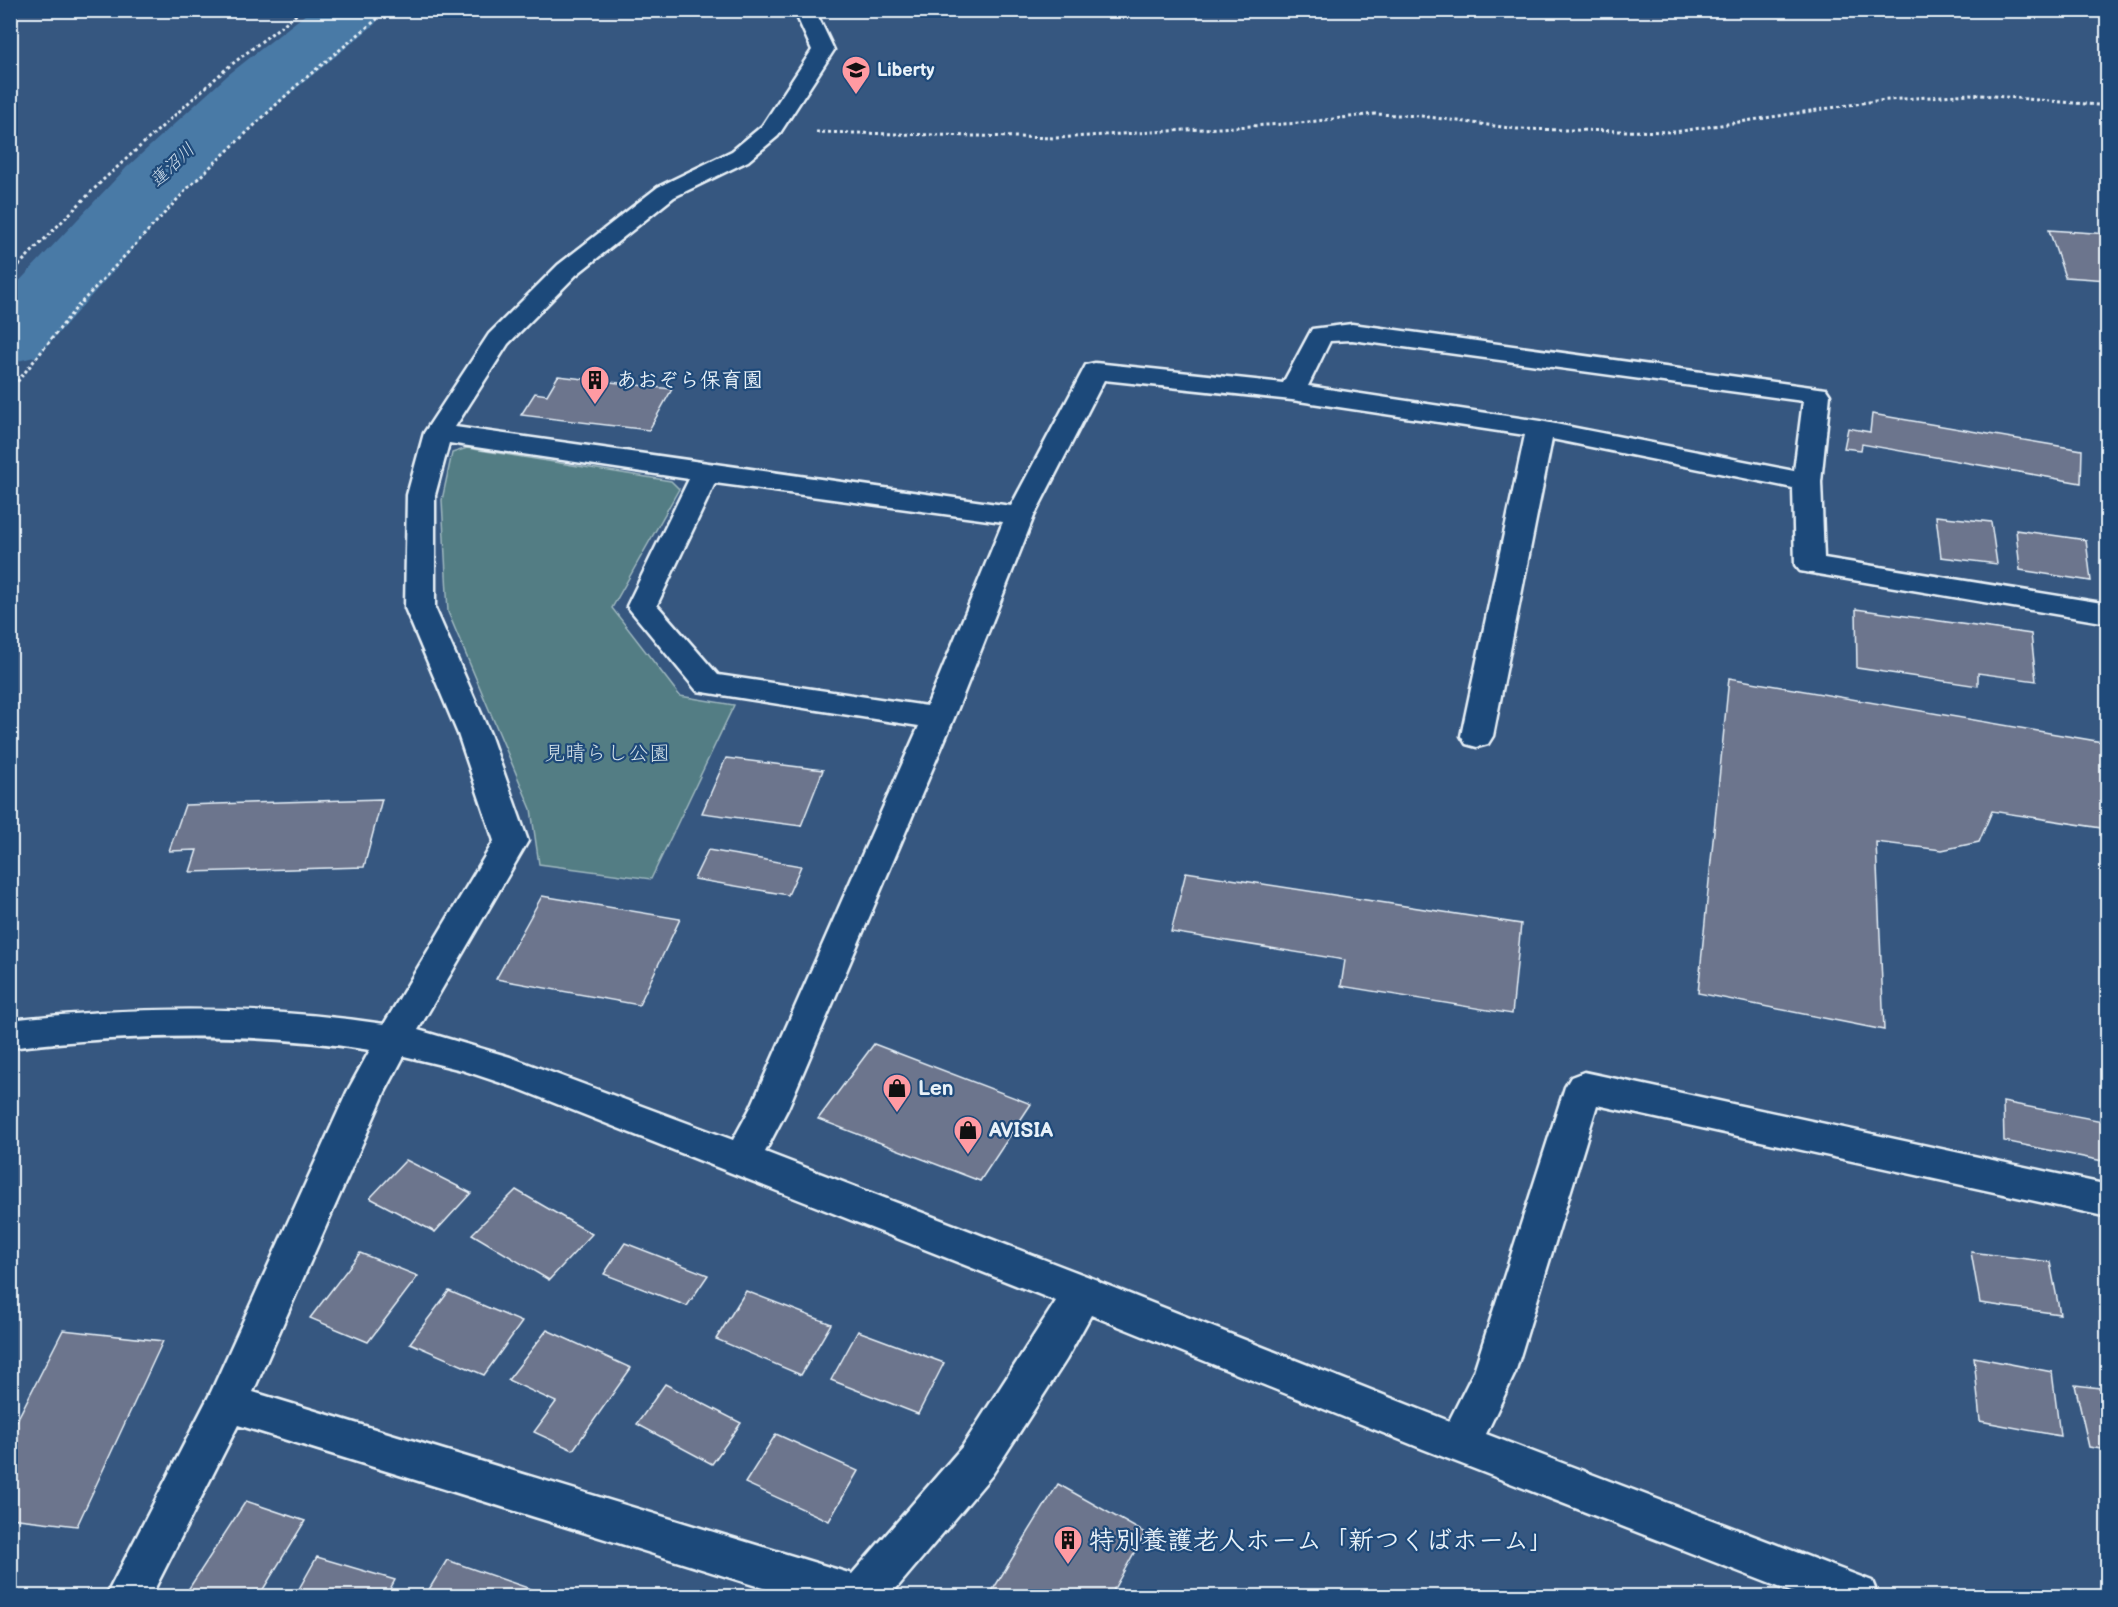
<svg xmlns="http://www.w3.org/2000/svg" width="2118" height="1607" viewBox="0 0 2118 1607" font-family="'Balsamiq Sans','Klee One',sans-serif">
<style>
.green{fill:#537d84;stroke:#9eb7be;stroke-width:1.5}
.water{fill:#497aa6;stroke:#89aac7;stroke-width:1.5}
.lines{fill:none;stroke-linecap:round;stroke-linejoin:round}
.shore{stroke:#a8c1d7;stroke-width:1.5}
.river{fill:#497aa6;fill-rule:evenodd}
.building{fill:#6c758d;stroke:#e8f1f8;stroke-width:1.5}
.minor-casing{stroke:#e8f1f8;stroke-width:5}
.path{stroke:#e8f1f8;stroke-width:3;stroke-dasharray:3 3;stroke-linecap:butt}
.minor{fill:#1f4a7a;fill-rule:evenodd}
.labels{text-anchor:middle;stroke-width:4.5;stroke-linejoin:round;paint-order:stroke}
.far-poi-label{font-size:18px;font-weight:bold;fill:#e8f1f8;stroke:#1f4a7a;text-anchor:start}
.far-water-label{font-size:18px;font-style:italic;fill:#d0dfec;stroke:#1f4a7a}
.poi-label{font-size:21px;font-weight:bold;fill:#e8f1f8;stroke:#1f4a7a;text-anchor:start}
.park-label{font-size:21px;fill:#d2e0e7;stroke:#1f4a7a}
.near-poi-label{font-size:26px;font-weight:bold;fill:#e8f1f8;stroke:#1f4a7a;text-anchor:start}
</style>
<rect width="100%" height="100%" fill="#365780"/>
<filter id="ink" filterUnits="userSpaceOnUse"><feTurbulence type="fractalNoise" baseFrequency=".0167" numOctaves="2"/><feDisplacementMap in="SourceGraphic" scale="12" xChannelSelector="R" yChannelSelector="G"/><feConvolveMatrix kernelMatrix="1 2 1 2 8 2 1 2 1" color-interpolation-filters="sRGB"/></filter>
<g filter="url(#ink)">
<!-- green -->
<polygon class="green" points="467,448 671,481 679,489 612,608 680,696 734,705 651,879 539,864 531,809 448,612 442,500 452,453"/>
<!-- water -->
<polygon class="water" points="141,179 167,183 11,359 11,320"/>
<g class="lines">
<!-- shore -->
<polyline class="shore" points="10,324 18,321 142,186 152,187 152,191 10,349"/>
<!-- river -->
<polygon class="river" points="311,10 384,10 375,24 276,105 179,197 38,356 10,363 10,291 127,167 228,75"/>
</g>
<!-- building -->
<g class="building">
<polygon points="2049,230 2108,234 2108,280 2065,277"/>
<polygon points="558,376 672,389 649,430 521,415 535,393 547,395"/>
<polygon points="1872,414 2082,450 2081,483 1862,444 1861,450 1844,448 1848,428 1870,432"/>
<polygon points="1936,516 1991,522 1997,564 1941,557"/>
<polygon points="2016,530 2086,540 2091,581 2020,570"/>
<polygon points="1856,609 2031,634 2036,681 1978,673 1978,686 1857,668"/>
<polygon points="1729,678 2108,743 2108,829 1992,811 1979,842 1942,850 1876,842 1884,1030 1698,993"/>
<polygon points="726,758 823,770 801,826 702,813"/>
<polygon points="382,799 364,867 190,872 197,850 169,851 185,805"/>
<polygon points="708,850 801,866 788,895 694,879"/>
<polygon points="1186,872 1521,924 1512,1014 1341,986 1345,960 1171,932"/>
<polygon points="542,896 680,919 639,1005 496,979"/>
<polygon points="874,1044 1031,1104 980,1181 818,1119"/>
<polygon points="2003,1102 2108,1122 2108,1162 2004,1141"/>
<polygon points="406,1160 471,1193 435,1232 370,1198"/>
<polygon points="516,1190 592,1234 549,1280 472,1234"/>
<polygon points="625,1243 708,1275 687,1306 604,1274"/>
<polygon points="1971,1252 2050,1262 2060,1314 1980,1303"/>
<polygon points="360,1253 418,1276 368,1342 310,1318"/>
<polygon points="449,1291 522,1322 484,1375 410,1343"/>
<polygon points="746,1291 831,1324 801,1375 716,1339"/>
<polygon points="63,1330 163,1341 77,1526 10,1518 10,1434"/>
<polygon points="547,1330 631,1368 573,1450 534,1432 556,1402 508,1380"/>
<polygon points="858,1331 944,1363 918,1414 831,1380"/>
<polygon points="1974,1357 2052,1372 2060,1436 1980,1421"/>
<polygon points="665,1384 741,1423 712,1464 637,1424"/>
<polygon points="2075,1385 2108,1389 2108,1450 2089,1447"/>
<polygon points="776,1434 858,1471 829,1521 745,1483"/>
<polygon points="1058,1484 1145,1533 1110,1596 989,1596"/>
<polygon points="246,1501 305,1521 259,1596 184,1596"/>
<polygon points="317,1557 395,1580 386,1596 295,1596"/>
<polygon points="447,1560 551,1596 425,1596"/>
</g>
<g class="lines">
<!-- minor casing -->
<g class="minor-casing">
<path id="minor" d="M794 10H815L834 50 778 136 748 161 674 197 576 275 508 344 455 427 1011 506 1086 365 1095 363 1283 383 1312 329 1352 324 1826 389 1830 395 1821 482 1824 558 2108 604V623L1800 571 1795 565 1793 488 1552 439 1493 736 1488 744 1477 747 1466 744 1461 736 1525 435 1292 400 1104 380 1034 516 954 718 788 1108 765 1152 1097 1280 1099 1282 1449 1421 1474 1371 1565 1087 1571 1077 1584 1072 2108 1185V1217L1597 1105 1515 1373 1486 1434 1872 1581 1878 1596H1802L1423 1449 1091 1315 1066 1360 992 1475 890 1596H789L238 1425 151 1596H106L211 1392 347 1092 370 1050C250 1031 130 1034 10 1048V1020C136 1006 259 1005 384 1024L494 841 458 734 405 608 407 495 424 433 489 334 558 265 658 187 732 151 762 126 812 50ZM1352 340 1803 401 1794 471 1540 421 1308 386 1330 341ZM449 443 689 479 627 606 697 691 919 726 751 1107 733 1140 510 1057 418 1030 528 841 490 734 435 608V495ZM715 483 1003 522 927 706 718 675 657 605ZM404 1056 462 1070 519 1089 1056 1301 962 1447 852 1574 253 1392 385 1092Z"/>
</g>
<!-- path -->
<g class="path">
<polyline points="816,132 1056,138 1300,123 1375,114 1421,116 1517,129 1675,132 1875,101 1970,94 2108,106"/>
<polyline points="10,274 104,179 227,68 302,10"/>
<polyline points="10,391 77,307 188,188 296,86 388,10"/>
</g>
<!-- minor -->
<use href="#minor" class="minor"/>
</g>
</g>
<!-- icons -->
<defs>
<g id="school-pin" transform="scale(1.5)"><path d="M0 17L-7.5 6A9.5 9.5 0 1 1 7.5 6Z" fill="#ff9aa2" stroke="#1f4a7a"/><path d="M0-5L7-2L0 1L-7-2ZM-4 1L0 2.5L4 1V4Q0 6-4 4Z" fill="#111"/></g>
<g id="building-pin" transform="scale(1.5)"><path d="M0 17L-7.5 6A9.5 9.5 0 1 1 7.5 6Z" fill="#ff9aa2" stroke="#1f4a7a"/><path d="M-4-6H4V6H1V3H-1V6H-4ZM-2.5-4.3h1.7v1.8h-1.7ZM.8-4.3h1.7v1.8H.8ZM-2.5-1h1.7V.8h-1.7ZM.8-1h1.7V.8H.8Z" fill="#111"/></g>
<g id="shop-pin" transform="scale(1.5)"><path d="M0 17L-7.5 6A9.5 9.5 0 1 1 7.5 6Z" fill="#ff9aa2" stroke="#1f4a7a"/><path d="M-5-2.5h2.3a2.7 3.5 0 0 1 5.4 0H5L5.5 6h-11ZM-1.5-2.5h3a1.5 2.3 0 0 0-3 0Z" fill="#111"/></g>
</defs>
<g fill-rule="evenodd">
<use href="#school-pin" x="856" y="70"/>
<use href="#building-pin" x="595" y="380"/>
<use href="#shop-pin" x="897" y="1088"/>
<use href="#shop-pin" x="968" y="1130"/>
<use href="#building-pin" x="1068" y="1540"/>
</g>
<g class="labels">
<!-- far-poi labels -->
<g class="far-poi-label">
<text x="877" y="76">Liberty</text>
</g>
<!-- far-water labels -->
<g class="far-water-label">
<text transform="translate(172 165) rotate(-44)" y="6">蓮沼川</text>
</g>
<!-- poi labels -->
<g class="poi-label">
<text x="616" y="387">あおぞら保育園</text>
<text x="918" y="1095">Len</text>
<text x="989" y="1137">AVISIA</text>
</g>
<!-- park labels -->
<g class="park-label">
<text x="607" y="760">見晴らし公園</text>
</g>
<!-- near-poi labels -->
<g class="near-poi-label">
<text x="1089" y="1549">特別養護老人ホーム「新つくばホーム」</text>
</g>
</g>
<!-- margin -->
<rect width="2118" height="1607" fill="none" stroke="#1f4a7a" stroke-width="36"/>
<rect x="18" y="18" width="2082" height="1571" fill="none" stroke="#e8f1f8" stroke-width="2" filter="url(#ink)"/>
</svg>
